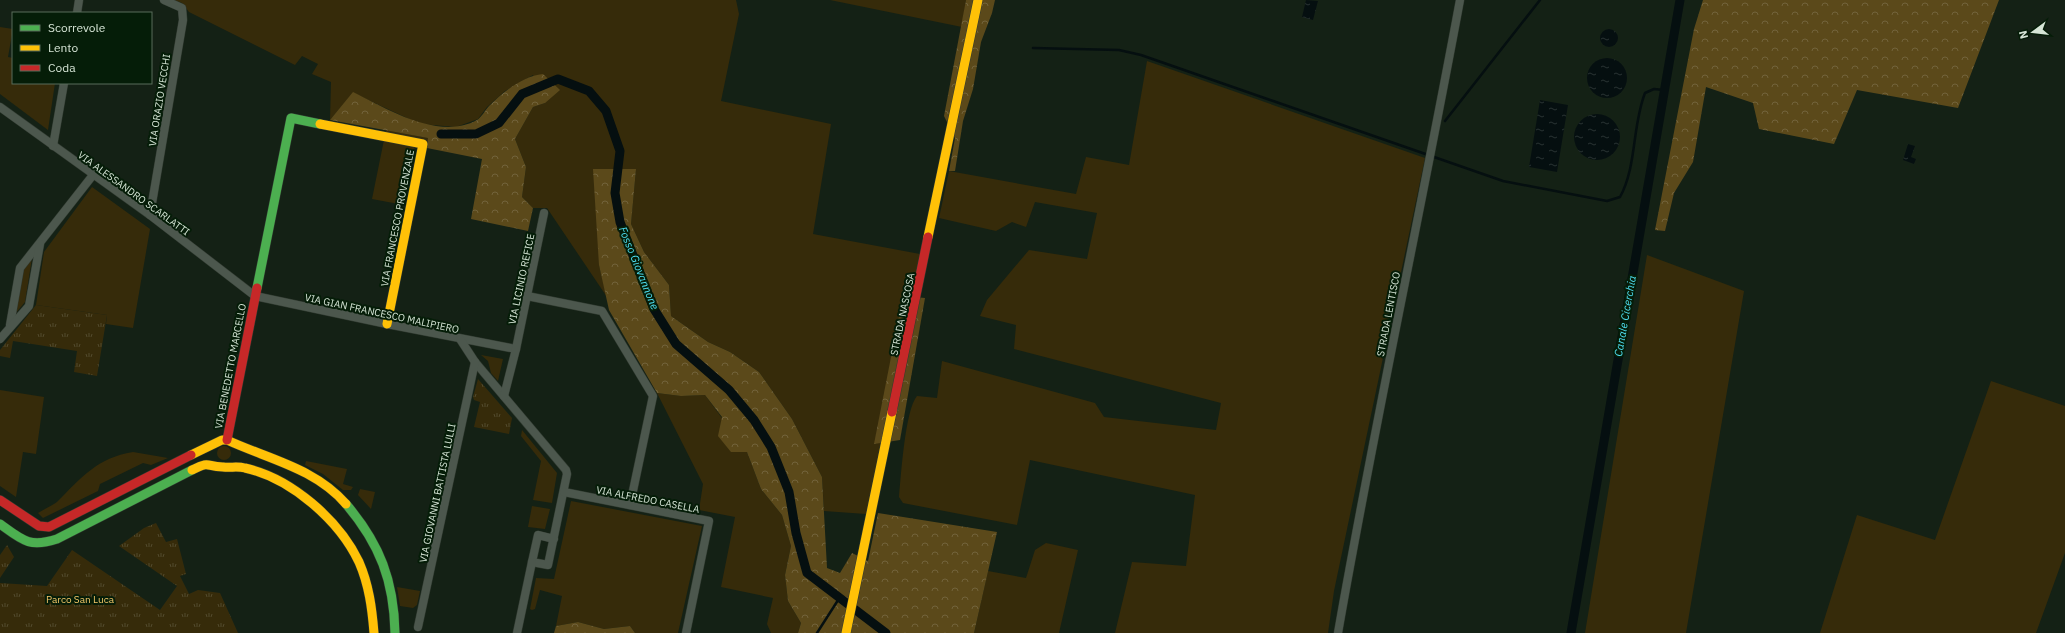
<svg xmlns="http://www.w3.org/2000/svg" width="2065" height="633" viewBox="0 0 2065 633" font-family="'IBM Plex Sans',sans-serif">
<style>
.green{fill:#362b0a}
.forest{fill:url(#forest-crowns)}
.park{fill:url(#park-tufts)}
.water{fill:url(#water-ripples)}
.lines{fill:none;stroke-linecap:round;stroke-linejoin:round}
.stream{stroke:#050f10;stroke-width:2.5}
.canal{stroke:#050f10;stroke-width:9}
.street-casing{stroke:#303a30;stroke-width:9}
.fast-casing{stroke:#303a30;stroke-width:10}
.slow-casing{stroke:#303a30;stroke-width:10}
.jam-casing{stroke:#303a30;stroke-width:10}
.street{stroke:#4c574d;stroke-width:8}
.fast{stroke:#4caf50;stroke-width:9}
.slow{stroke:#ffc107;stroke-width:9}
.jam{stroke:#c62828;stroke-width:9}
.labels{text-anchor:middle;stroke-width:4;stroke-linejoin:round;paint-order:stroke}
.street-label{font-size:10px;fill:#d6e5d6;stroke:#051d08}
.park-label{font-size:10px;fill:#f5c86a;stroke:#051d08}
.water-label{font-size:11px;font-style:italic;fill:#4fe0f3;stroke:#051d08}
</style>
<defs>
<pattern id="forest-crowns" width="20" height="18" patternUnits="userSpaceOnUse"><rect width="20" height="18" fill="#5b491a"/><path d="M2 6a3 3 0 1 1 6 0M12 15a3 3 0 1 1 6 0" fill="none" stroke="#72633b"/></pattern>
<pattern id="park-tufts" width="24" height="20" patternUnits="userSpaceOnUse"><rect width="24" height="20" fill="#362b0a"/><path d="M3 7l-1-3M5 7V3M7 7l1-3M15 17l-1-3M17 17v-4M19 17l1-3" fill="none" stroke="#524a2d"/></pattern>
<pattern id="water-ripples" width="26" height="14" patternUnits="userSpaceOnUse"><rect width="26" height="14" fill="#050f10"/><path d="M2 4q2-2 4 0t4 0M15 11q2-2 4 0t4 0" fill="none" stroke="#293232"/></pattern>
</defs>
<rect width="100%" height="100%" fill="#142115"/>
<!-- green -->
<g class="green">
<polygon points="174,0 736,0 739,14 721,101 831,124 813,234 920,254 866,514 824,511 822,477 792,419 759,372 730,352 708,342 671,316 669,285 644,252 631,224 636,169 599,265 607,297 547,208 533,208 522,197 526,167 515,139 533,107 545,103 533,75 505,91 487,107 478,119 456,127 420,124 353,93 330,120 331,82 312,74 318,64 302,56 295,65 189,12 182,3"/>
<polygon points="830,0 966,0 962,27"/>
<polygon points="0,27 13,29 8,57 13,58 13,83 55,83 48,130 0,94"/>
<path d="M1147 61 1425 158 1334 591 1328 633H1115L1132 562 1186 566 1195 495 1030 460 1017 525 908 504 903 503 899 497C901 476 905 410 917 396L937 398 942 361 1095 403 1104 417 1216 430 1221 403 1014 349 1016 325 980 316 987 300 1029 250 1087 259 1097 213 1035 202 1026 227 1012 222 996 231 939 218 949 171 1076 194 1086 157 1129 165Z"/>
<polygon points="386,130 429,138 427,148 415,146 404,205 372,199"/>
<polygon points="92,187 150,229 133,328 106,324 107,315 36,305 44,252"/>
<polygon points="1647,255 1744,291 1686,633 1585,633"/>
<polygon points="32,258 25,302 15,314 23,269"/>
<polygon points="481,355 503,359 498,381 491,373 488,361"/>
<polygon points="1991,381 2065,406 2065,553 2036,633 1820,633 1857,515 1935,540"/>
<polygon points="0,390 44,397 36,454 23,452 16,497 0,486"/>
<polygon points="657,393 681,396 705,395 747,452 761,489 782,515 791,546 785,575 788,601 801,623 798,633 771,633 767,624 773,598 721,587 735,517 699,510 703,484"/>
<polygon points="522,430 557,473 552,503 533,500 541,461 521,436"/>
<circle cx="224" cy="453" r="7"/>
<path d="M133 452 168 458 151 465 143 463 100 484 98 491 43 518 38 513C44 509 52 506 57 502 82 477 97 458 133 452Z"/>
<polygon points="306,461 347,469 343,484 353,487 351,490 343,490 323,474 305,465"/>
<polygon points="360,489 375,492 371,509 358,495"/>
<polygon points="571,501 702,526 678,633 635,633 630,626 604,629 578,622 556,626 562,596 540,590 535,609 532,610 530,609 536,578 554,579"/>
<polygon points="532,506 550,509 545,529 528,527"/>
<polygon points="1046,543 1078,550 1059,633 974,633 988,571 1026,578 1035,550"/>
<polygon points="397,587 420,591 417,605 413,608 400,606"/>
</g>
<!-- forest -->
<g class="forest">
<polygon points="966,0 995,0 992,13 981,42 973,89 963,121 955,171 949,171 955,138 944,116"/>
<polygon points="1703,0 1999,0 1958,108 1857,90 1834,144 1759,129 1753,103 1706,87 1693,162 1674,193 1665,231 1655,230 1694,29"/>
<path d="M543 74 560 90 545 103 533 107 515 139 526 167 522 197 533 208 528 231 471 219 482 159 427 148 428 138 330 120 353 92C387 109 439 141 477 120 482 117 485 110 489 106 503 92 523 76 543 74Z"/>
<polygon points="593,169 636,169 631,224 644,252 669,285 671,316 708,342 730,352 759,372 792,419 822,477 827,568 840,573 852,553 868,561 878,513 997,532 974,633 798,633 801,623 788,601 785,575 791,546 782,515 761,489 747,452 731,452 718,436 722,417 705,395 681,396 657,393 609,310 599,265"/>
<polygon points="903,296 925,298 900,440 874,444"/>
<polygon points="578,622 604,629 630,626 635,633 554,633 556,626"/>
</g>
<!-- park -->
<g class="park">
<polygon points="36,305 107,315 97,376 74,372 77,351 13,341 10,358 0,356 0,350"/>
<polygon points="478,379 512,418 509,434 474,427 480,402 474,400 473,397"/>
<polygon points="156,523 166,542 177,539 186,574 180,576 189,594 198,590 220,593 238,633 0,633 0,583 47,586 72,550 160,610 177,586 119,546 144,528"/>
<polygon points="7,545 14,557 0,578 0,555"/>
</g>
<!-- water -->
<g class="water">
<polygon points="1306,0 1318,1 1313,20 1302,17"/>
<circle cx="1609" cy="38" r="9"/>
<circle cx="1607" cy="78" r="20"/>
<polygon points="1540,100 1568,105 1557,172 1529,167"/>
<circle cx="1597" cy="137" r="23"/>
<polygon points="1908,144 1915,146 1911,157 1916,159 1914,164 1903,160"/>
</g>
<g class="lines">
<!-- stream -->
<g class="stream">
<path d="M1033 48 1119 50 1141 55 1503 181 1607 201 1620 197C1637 166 1632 126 1645 93L1654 89 1664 90"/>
<polyline points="1445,121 1540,0"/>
<polyline points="817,633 840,597"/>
</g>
<!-- canal -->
<g class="canal">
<polyline points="441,134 476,134 499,123 522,94 558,79 589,91 606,111 620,151 615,193 620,222 654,309 676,344 729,390 754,420 771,447 789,492 796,533 807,573 886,633"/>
<polyline points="1571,633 1680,0"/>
</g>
<!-- street casing -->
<g class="street-casing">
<g id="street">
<polyline points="77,13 79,0"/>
<polyline points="0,107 150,215 255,296 387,324 516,349"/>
<polyline points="53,146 64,83"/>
<polyline points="150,215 183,20 182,8 164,0"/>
<polyline points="527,296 602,311 653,396 630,505"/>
<polyline points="10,325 20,268 93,175"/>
<polyline points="0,339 29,306 40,244"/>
<polyline points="460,339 475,362 566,470 567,474 548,565 532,562 538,535 554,539"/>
<polyline points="504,396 516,349 544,213"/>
<polyline points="564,492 709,521 686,633"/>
<polyline points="418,627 475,362"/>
<polyline points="517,633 532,562"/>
<path d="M1338 633C1375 421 1421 211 1460 0"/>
</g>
</g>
<!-- fast casing -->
<g class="fast-casing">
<g id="fast">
<polyline points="257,288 291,118 320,124"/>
<path d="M346 504C380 544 394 581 395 633"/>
<path d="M0 524C22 540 29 548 57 539L192 470"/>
</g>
</g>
<!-- slow casing -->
<g class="slow-casing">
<g id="slow">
<polyline points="320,124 423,144 387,324"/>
<polyline points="928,237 978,0"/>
<path d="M191 455 222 440H227C268 459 315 468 346 504"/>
<path d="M192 470C212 460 205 467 223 467 231 468 237 466 245 468 291 478 339 520 359 562 369 585 372 608 374 633"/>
<polyline points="846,633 892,412"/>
</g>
</g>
<!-- jam casing -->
<g class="jam-casing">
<g id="jam">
<polyline points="892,412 928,237"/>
<polyline points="227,440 257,288"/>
<polyline points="0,500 39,526 49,527 191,455"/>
</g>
</g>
<!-- street -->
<use href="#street" class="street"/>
<!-- fast -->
<use href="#fast" class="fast"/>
<!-- slow -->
<use href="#slow" class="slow"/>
<!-- jam -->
<use href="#jam" class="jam"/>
</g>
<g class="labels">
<!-- street labels -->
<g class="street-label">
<text transform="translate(159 100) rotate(-81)" y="4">VIA ORAZIO VECCHI</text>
<text transform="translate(134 193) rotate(36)" y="4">VIA ALESSANDRO SCARLATTI</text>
<text transform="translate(397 218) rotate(-79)" y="4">VIA FRANCESCO PROVENZALE</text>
<text transform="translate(521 279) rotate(-78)" y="4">VIA LICINIO REFICE</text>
<text transform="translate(382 313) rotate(12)" y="4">VIA GIAN FRANCESCO MALIPIERO</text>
<text transform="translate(902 314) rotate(-78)" y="4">STRADA NASCOSA</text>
<text transform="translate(1388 314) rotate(-79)" y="4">STRADA LENTISCO</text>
<text transform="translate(230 366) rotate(-79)" y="4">VIA BENEDETTO MARCELLO</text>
<text transform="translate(437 493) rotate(-78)" y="4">VIA GIOVANNI BATTISTA LULLI</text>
<text transform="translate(648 499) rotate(11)" y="4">VIA ALFREDO CASELLA</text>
</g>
<!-- park labels -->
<g class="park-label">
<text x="80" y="603">Parco San Luca</text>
</g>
<!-- water labels -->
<g class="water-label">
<text transform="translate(639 268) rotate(68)" y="4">Fosso Giovannone</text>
<text transform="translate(1625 316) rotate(-80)" y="4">Canale Cicerchia</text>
</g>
</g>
<!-- legend -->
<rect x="12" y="12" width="140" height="72" fill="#051d08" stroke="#596d5a"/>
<rect x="20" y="25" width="20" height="6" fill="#4caf50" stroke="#596d5a"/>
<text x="48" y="32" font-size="12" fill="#d6e5d6">Scorrevole</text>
<rect x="20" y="45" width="20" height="6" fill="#ffc107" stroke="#596d5a"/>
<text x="48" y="52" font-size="12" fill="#d6e5d6">Lento</text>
<rect x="20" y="65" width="20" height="6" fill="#c62828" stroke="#596d5a"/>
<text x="48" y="72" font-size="12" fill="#d6e5d6">Coda</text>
<!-- north arrow -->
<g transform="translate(2033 32) rotate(255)" stroke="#051d08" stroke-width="3" paint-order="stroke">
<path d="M0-3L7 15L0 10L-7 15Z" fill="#d6e5d6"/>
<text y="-6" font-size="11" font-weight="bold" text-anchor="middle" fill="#d6e5d6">N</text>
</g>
</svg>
